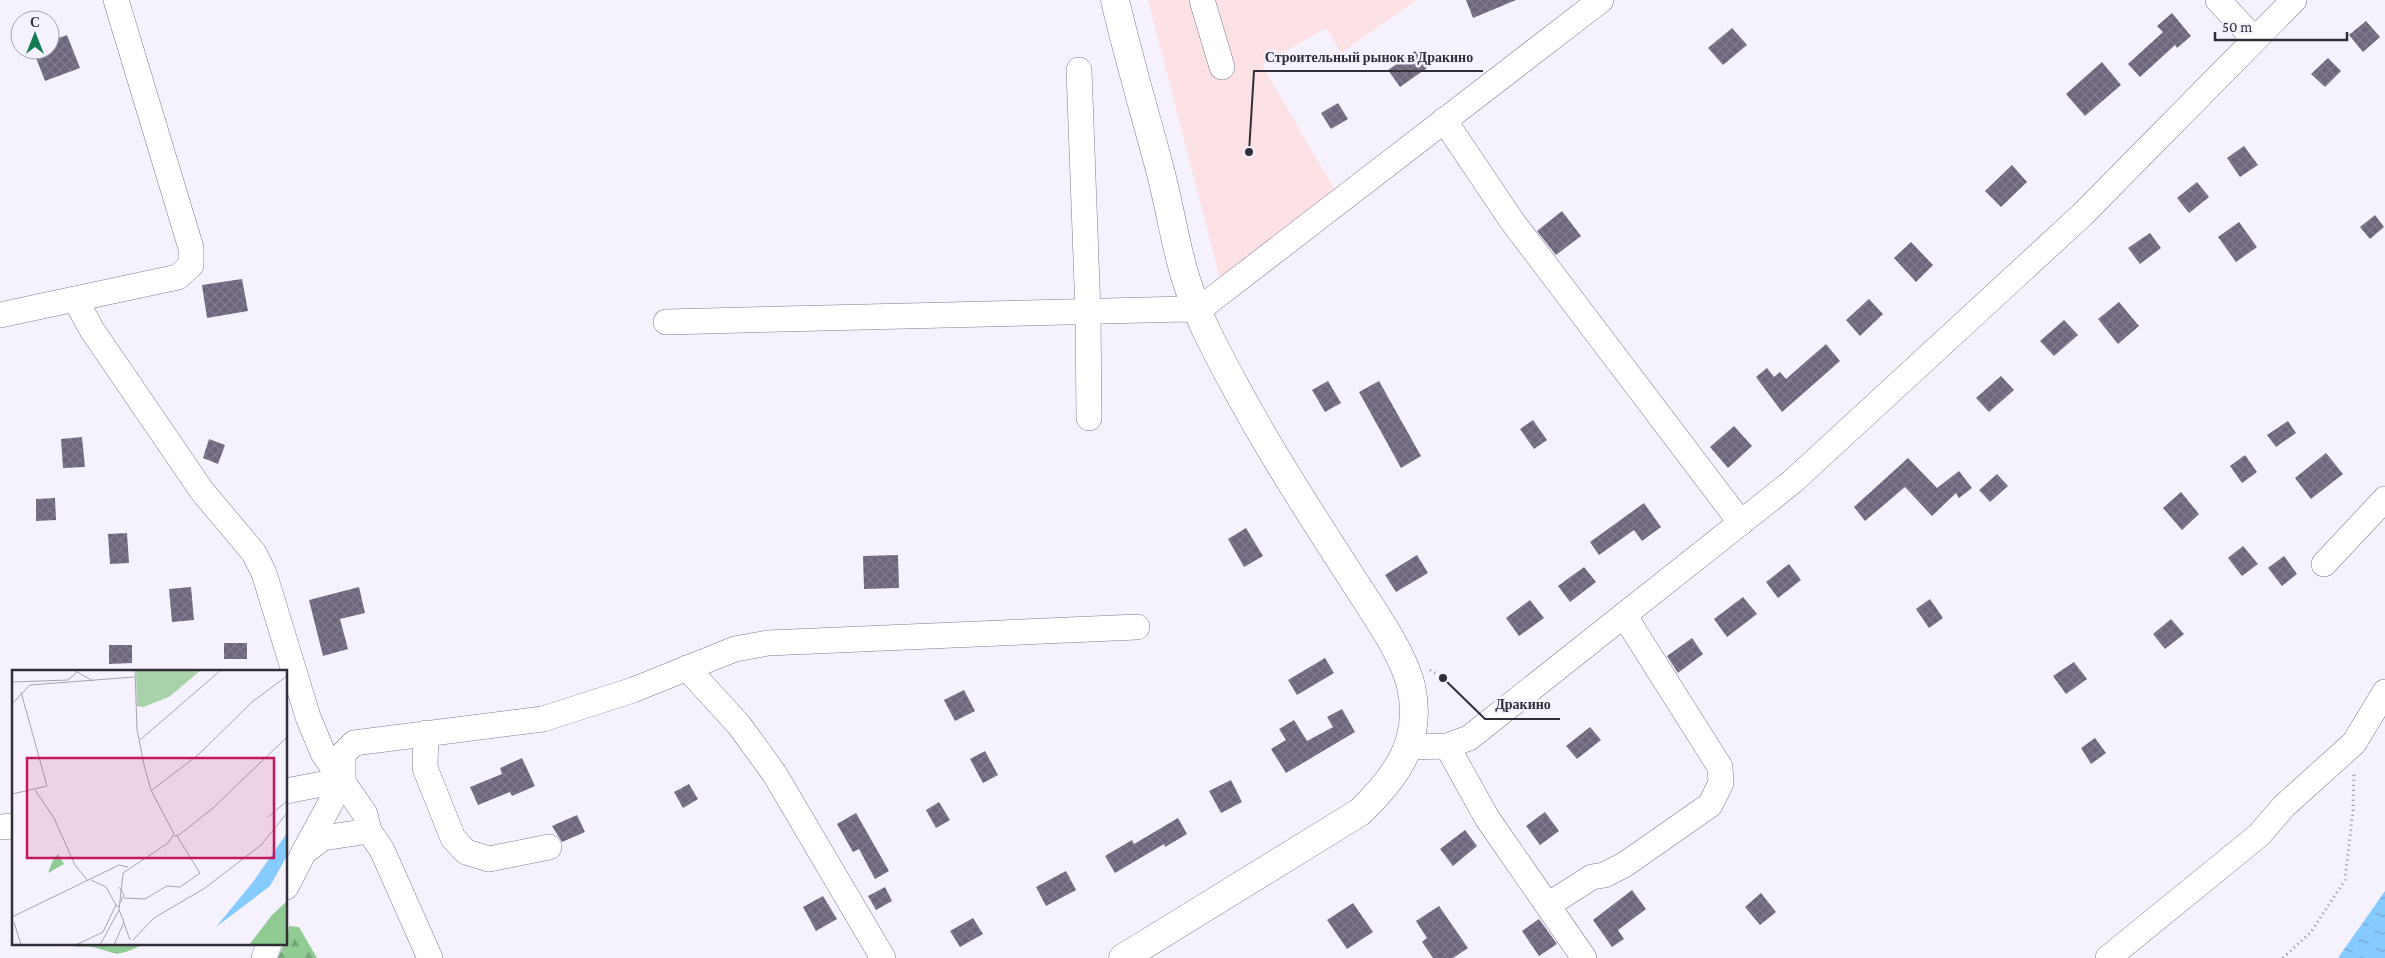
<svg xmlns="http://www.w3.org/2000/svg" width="2385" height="958" viewBox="0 0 2385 958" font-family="'Crimson Pro',serif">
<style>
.commercial{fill:#fde2e5}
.forest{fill:url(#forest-firs)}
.water{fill:url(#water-ripples)}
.building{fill:url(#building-cross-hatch)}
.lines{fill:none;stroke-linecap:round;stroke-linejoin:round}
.minor-casing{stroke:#827991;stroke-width:26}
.major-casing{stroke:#827991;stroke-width:29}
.path{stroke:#928e99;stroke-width:3;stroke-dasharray:1 4;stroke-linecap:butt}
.minor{stroke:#fff;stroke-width:25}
.major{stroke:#fff;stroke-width:28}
.inset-road{fill:none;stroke:#a7a4ae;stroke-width:1}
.view{fill:#c2185b;fill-opacity:0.15;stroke:#c2185b;stroke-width:2.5}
.inset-edge{fill:none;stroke:#312e38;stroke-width:2.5}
.leader{fill:none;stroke:#312e38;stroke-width:2}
.callout-dot{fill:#312e38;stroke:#f6f2fd;stroke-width:2}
.callout-label{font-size:14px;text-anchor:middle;font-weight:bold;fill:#312e38;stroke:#f6f2fd;stroke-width:5;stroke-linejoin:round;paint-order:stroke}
</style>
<defs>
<pattern id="forest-firs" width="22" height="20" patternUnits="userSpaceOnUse" patternTransform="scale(1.25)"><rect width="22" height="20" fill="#8fcb92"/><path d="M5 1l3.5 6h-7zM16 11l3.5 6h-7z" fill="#75a578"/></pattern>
<pattern id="water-ripples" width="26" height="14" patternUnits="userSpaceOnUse" patternTransform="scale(1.25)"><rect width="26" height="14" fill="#86cbff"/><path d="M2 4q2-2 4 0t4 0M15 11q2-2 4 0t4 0" fill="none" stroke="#6ea5cf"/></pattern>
<pattern id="building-cross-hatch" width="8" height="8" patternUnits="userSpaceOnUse" patternTransform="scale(1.25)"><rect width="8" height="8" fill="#6e667d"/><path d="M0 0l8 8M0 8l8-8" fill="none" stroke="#837c8e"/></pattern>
</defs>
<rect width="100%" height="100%" fill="#f6f2fd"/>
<!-- commercial -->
<polygon class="commercial" points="1148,0 1417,0 1341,53 1326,28 1262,65 1335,190 1220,279"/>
<!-- forest -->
<g class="forest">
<polygon points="289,926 299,927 317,958 278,958 284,944 286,944"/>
<path d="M69 944H145C113 958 121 954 92 947 84 945 76 949 69 944Z"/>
</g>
<!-- water -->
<polygon class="water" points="2385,891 2385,958 2338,958"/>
<!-- building -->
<g class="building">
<polygon points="1466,0 1516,0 1473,18"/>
<polygon points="2172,13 2191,36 2177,48 2175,45 2140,77 2128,64 2163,32 2157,26"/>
<polygon points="2366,21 2380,37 2363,52 2349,35"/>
<polygon points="1732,28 1747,45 1723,65 1708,48"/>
<polygon points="67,35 80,68 45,81 33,50 50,50 50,41"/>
<polygon points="1415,51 1427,68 1400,87 1388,70"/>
<polygon points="2328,58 2341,71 2325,87 2311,74"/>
<polygon points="2102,62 2121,85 2085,116 2066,94"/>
<polygon points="1338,103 1348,119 1331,129 1321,113"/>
<polygon points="2244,146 2258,165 2240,177 2227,158"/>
<polygon points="2012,165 2027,182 2001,207 1985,191"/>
<polygon points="2197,182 2209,197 2189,213 2177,198"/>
<polygon points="1562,211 1581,236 1556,255 1537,231"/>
<polygon points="2375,215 2384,227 2370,239 2360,227"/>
<polygon points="2239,222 2257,247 2236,262 2218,237"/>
<polygon points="2150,233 2161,248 2140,264 2128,248"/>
<polygon points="1911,242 1933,265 1916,282 1894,258"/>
<polygon points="242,279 248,311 207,318 202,285"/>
<polygon points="1869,299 1883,314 1860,336 1846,320"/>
<polygon points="2119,302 2139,326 2118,344 2098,319"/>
<polygon points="2064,320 2078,335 2054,356 2040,341"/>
<polygon points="1826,344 1840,361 1782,412 1756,377 1767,368 1774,377 1780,372 1786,379"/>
<polygon points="2001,376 2014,390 1989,412 1976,398"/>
<polygon points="1328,381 1341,403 1325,412 1312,390"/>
<polygon points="1379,381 1421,456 1401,468 1359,392"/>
<polygon points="1533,420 1547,440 1534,449 1520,429"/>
<polygon points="2288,421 2296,433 2276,447 2267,435"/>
<polygon points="1734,426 1752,446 1728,468 1710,447"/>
<polygon points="82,437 85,467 63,468 61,439"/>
<polygon points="209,439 225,445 218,464 203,458"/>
<polygon points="2326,453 2343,474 2311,499 2295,478"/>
<polygon points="2245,455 2257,472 2242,483 2230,466"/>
<polygon points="1908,458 1937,488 1959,471 1972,488 1959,498 1956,493 1932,516 1905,487 1865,521 1854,507"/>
<polygon points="1997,474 2008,486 1990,502 1979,490"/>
<polygon points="2181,492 2199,514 2182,530 2163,508"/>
<polygon points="55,498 56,520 36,521 36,499"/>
<polygon points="1644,503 1661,527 1642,541 1634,530 1599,555 1590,542"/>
<polygon points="1246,528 1263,556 1244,567 1228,539"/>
<polygon points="127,533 129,563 110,564 108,534"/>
<polygon points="2243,546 2258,564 2242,576 2228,558"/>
<polygon points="898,555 899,588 864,589 863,556"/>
<polygon points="1417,555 1428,573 1396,592 1385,575"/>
<polygon points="2284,556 2297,574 2282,586 2268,568"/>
<polygon points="1789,564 1801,580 1778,598 1766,582"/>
<polygon points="1584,567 1596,582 1570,602 1558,586"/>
<polygon points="191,587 194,620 172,622 169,589"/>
<polygon points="359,587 365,613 340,619 348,649 323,656 309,600"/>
<polygon points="1743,597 1757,614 1727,637 1714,619"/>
<polygon points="1930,599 1943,618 1929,628 1916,609"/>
<polygon points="1530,600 1544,618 1519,636 1506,618"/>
<polygon points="2171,619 2184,634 2165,649 2153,634"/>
<polygon points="1692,638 1703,654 1678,673 1667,656"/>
<rect x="224" y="643" width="23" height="16"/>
<polygon points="109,645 132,645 132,663 109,664"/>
<polygon points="1325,658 1334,673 1297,695 1288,680"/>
<polygon points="2074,662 2087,679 2066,694 2053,676"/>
<polygon points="964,690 975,711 955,721 944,700"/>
<polygon points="1342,709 1355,732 1286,773 1271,749 1286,740 1279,729 1294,720 1307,741 1333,727 1327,717"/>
<polygon points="1590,727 1601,740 1577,759 1566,746"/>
<polygon points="2095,738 2106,753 2091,764 2081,748"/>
<polygon points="985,751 998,775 983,783 970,759"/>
<polygon points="522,758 535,786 512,796 510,792 478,805 470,787 502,774 500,768"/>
<polygon points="1231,780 1242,802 1221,813 1209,791"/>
<polygon points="689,784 698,799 683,808 674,792"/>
<polygon points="939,802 950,820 936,828 926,810"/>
<polygon points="1545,812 1559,831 1540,845 1526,826"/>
<polygon points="856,813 889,871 875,879 859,849 853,852 837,824"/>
<polygon points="577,815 585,832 562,842 552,826"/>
<polygon points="1178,818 1187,834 1165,847 1164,844 1115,873 1105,856 1132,840 1134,844"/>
<polygon points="1465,830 1477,846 1453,866 1440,849"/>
<polygon points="1066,871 1076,890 1046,906 1036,887"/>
<polygon points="885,887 892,901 876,910 868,896"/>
<polygon points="1632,890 1646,909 1618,930 1624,939 1612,947 1593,920"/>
<polygon points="1761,893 1776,912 1760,925 1745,907"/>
<polygon points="823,896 837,919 816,931 803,907"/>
<polygon points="1353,903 1373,932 1347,949 1327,920"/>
<polygon points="1439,906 1468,948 1453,958 1433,958 1422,942 1427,938 1416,921"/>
<polygon points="973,918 983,934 960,947 950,931"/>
<polygon points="1539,919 1557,944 1539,956 1522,931"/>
</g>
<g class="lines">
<!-- minor casing -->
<g class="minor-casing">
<g id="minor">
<polyline points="1202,0 1222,67"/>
<polyline points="2218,0 2254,39"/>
<polyline points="1079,70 1088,312 1089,418"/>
<polyline points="1444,120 1512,221 1741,523"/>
<polyline points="75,299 92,330 202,491 254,553 264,573 308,717 323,753 365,814 369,831 382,850 430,958"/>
<polyline points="0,315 178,277 191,265 191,248 116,0"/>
<polyline points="666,322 1185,309 1197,311 1601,0"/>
<polyline points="2324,564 2385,499"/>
<polyline points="687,668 739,725 774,773 883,958"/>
<polyline points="426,733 425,768 453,838 466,852 489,859 549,847"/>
<polyline points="1447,746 1487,818 1584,958"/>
<polyline points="1409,747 1447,746 1469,738 1792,482 2082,215 2294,0"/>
<polyline points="286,791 343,780"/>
<polyline points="0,827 14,826"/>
<polyline points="304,852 343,780 343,754 354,743 543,719 633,690 735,649 768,643 1137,627"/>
<polyline points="286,887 304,852 323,838 369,831"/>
<polyline points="1548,905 1592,877 1604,875 1624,865 1710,805 1721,783 1720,767 1624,615"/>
<polyline points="264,958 269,944"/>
<polyline points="2108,958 2259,835 2284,806 2354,743 2385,692"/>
</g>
</g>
<!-- major casing -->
<g class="major-casing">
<path id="major" d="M1115 0C1128 56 1144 110 1159 166 1169 202 1174 240 1185 276 1196 314 1216 351 1235 386 1270 451 1310 513 1350 575 1369 605 1403 652 1411 686 1423 741 1397 776 1360 812L1123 958"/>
</g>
<!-- path -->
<g class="path">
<polyline points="1430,670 1443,678"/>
<polyline points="2283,958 2311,932 2345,880 2353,810 2354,771"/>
</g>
<!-- minor -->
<use href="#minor" class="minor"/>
<!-- major -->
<use href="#major" class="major"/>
</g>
<!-- overview -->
<g transform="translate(12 670)">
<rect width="275" height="275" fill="#f6f2fd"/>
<path d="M46 184 52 194 36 203 40 192ZM275 231V275H237L260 245Z" fill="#8fcb92"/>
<path d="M124 0H189L157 27 131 37 125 36Z" fill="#a9d2aa"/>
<path d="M275 163V186L258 216 204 257 241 212Z" fill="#86cbff"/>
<path class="inset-road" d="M62 0 81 11M0 12 56 10 65 2M0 34 18 15 122 7M128 70 209 0M23 120 42 148 63 195 76 211M140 120 186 85 240 32 275 6M0 124 35 116 9 22M256 147 275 131M162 166 167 165 201 138 275 67M79 210 94 217 104 235M107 217 112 225 108 233M112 228 133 229 155 216 168 217 188 203 165 166M0 247 107 195 116 197M2 252 9 275M112 253 118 270M121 270 142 248 193 218 249 175 275 143M64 275 91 262 104 235 107 237M88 275 107 240 111 203 156 173 162 164 139 120 132 95 125 59 123 0M102 275 112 252 107 240"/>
<path class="view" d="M15 88H262V188H15Z"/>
<rect width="275" height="275" class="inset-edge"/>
</g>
<!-- callouts -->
<path class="leader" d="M1249 152L1254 71H1483M1443 678L1485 719H1560"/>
<g class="callout-dot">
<circle cx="1249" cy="152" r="5"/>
<circle cx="1443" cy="678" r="5"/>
</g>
<g class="callout-label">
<text x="1369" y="62">Строительный рынок в Дракино</text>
<text x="1523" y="709">Дракино</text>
</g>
<!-- north arrow -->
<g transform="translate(35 35)"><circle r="24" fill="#f6f2fd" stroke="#a7a4ae"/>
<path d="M0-4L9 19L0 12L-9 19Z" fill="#147b54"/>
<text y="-8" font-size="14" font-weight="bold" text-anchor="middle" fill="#312e38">С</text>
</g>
<!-- scale -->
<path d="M2215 32v8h132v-8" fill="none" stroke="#312e38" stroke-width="2.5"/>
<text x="2222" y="32" font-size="15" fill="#312e38" stroke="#f6f2fd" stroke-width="4" paint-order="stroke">50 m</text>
</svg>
